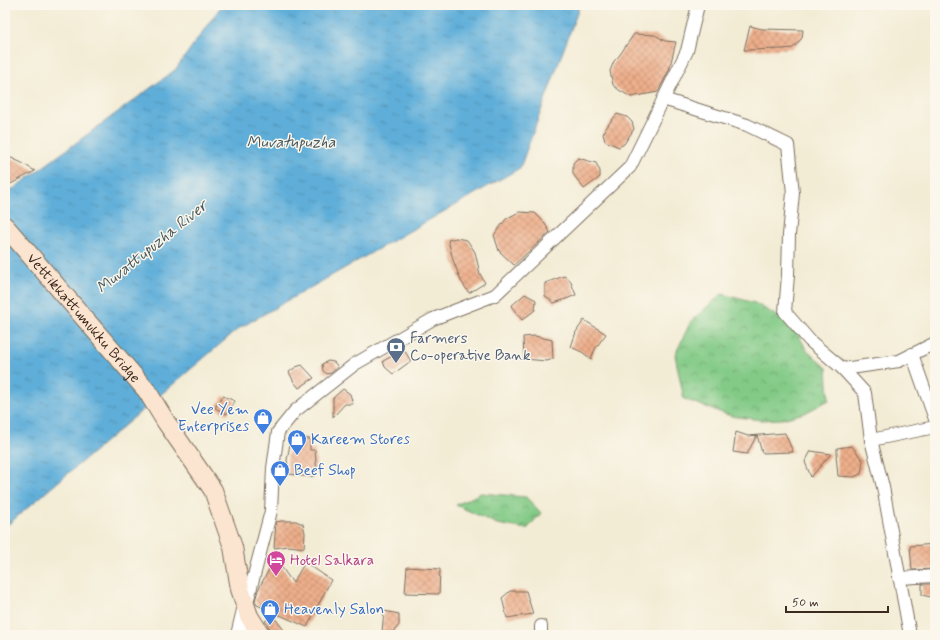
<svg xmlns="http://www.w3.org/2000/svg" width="940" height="640" viewBox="0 0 940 640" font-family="Mynerve,sans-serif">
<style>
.park{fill:url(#park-crowns);stroke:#5e7a52}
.water{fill:url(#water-ripples);stroke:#4c6c7c}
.building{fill:url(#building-cross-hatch)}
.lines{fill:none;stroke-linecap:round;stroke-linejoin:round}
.minor-casing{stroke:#7b6e5e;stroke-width:14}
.tertiary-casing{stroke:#7b6e5e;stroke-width:18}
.secondary-casing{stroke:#7b6e5e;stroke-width:20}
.minor{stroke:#fff;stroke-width:12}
.tertiary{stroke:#fff;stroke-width:16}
.secondary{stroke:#fce5d0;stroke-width:18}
.labels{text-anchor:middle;stroke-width:3;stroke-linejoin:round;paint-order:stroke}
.street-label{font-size:15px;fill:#3b2a1e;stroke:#fbf7ec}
.service-label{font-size:15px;fill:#4e5e75;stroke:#fbf7ec;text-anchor:start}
.shop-label{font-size:15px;fill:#366cbe;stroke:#fbf7ec;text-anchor:start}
.hotel-label{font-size:15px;fill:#b23c85;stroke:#fbf7ec;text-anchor:start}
.water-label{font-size:16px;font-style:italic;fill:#47585f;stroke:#fbf7ec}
</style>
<defs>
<pattern id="park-crowns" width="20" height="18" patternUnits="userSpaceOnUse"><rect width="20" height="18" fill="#82ca86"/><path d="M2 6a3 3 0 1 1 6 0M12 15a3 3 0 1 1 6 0" fill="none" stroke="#6ca46d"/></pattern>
<pattern id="water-ripples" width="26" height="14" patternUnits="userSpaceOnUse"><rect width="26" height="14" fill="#5eaed9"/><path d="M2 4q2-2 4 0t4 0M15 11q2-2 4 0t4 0" fill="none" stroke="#4f8eaf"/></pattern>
<pattern id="building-cross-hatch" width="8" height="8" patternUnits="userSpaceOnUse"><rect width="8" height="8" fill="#eeaf8b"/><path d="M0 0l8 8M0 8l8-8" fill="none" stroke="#c28f71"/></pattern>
</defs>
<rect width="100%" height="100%" fill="#fbf7ec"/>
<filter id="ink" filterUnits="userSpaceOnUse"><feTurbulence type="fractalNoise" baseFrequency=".025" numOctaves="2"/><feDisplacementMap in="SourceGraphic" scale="8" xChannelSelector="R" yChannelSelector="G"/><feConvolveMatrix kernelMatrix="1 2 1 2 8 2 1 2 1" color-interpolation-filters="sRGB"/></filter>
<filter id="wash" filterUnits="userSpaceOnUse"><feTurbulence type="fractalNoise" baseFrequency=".012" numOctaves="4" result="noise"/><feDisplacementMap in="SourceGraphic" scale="16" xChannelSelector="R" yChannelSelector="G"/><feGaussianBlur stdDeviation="0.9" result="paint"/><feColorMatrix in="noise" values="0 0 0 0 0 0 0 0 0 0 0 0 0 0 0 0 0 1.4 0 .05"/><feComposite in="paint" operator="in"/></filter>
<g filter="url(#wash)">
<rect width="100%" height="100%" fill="#f3ecd5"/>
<!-- park -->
<g class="park">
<polygon points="722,294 755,303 794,326 806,349 827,368 829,400 805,413 782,419 761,420 731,416 684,399 675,355 691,321"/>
<polygon points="481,493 526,497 541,513 527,529 497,524 456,505"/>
</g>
<!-- water -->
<polygon class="water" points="222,5 580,5 520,168 238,329 5,527 5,195 175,70"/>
<g id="blocks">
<!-- building -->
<g class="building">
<polygon points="750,26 762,29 803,30 802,38 793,48 783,49 744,50"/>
<polygon points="634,34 655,35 665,41 676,42 669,70 658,92 631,97 619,90 613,85 610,71 614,61 619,56"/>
<polygon points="617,114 627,117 632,122 634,129 624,144 619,147 605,141 603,134 608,125"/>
<polygon points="5,155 22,163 35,171 5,187"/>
<polygon points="578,158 596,163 600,171 600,177 584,189 573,174 573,163"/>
<polygon points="519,212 535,213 543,221 550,232 514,265 499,251 494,235 506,219"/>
<polygon points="456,238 467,240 475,252 480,274 485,283 469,293 461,281 453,260 448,240"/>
<polygon points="564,276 570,280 576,295 566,299 554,303 545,296 545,283"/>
<polygon points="525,294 536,300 535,310 522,320 511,306"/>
<polygon points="584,320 606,334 595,349 591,359 582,352 571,347 576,332"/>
<polygon points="535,336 552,340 553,359 547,361 524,359 523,337"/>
<polygon points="404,350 411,361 393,374 385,367 383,361"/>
<polygon points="328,361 334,362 338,367 331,373 327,374 323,371 322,364"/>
<polygon points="302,365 314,378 299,388 294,382 289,372 296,367"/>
<polygon points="343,389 350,394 353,404 345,404 333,417 333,398"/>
<polygon points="223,396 235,401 227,414 215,408"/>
<polygon points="736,432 748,436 785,433 793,452 762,453 757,435 747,454 733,452"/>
<polygon points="296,438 310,439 310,450 315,450 317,475 310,477 289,474 287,460 290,444 292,439"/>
<polygon points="852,446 863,461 861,474 854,477 838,476 836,455 837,455 837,448"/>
<polygon points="811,451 831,454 811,477 805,462"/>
<polygon points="282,521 296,521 303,524 305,533 304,548 289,546 274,548 276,522"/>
<polygon points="935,544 935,569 912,570 910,546"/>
<polygon points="275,558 293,583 305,562 331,580 307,627 257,605 255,601 258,590"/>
<polygon points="407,567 440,569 439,594 405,593"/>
<polygon points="922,584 935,584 935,598 922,595"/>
<polygon points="510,591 526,591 533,614 507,618 502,598"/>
<polygon points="384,611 399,614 399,625 393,632 382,632"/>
<polygon points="273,616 288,635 271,635 270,629 265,621"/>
</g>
</g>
</g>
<g filter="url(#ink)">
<use href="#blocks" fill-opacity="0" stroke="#7b6e5e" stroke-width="1"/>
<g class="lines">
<!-- minor casing -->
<g class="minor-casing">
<g id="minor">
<polyline points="663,99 747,125 788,145 793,193 789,235 788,275 785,312 810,341 843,369 865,393 871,440 883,487 910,635"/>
<polyline points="912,354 935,419"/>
<polyline points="843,369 899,361 935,343"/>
<polyline points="871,440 935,427"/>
<polyline points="899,578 935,576"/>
<polyline points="246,606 271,511 273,468 278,432 295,411 355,364 433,319 495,295 630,167 687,51 698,5"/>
<polyline points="541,626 541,635"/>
</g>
</g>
<!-- tertiary casing -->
<g class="tertiary-casing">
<polyline id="tertiary" points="239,635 246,606"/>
</g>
<!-- secondary casing -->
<g class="secondary-casing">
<g id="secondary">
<path id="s1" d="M5 226 147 391 166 422 213 490 233 547 240 589 249 616 261 635"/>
</g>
</g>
<!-- minor -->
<use href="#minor" class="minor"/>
<!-- tertiary -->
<use href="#tertiary" class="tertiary"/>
<!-- secondary -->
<use href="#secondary" class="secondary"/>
</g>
</g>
<!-- icons -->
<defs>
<g id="bank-pin" transform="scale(1)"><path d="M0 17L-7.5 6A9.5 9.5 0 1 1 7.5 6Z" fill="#5c6f8a" stroke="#fbf7ec"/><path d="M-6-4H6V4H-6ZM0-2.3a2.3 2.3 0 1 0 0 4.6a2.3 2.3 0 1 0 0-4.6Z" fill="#fff"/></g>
<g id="shop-pin" transform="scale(1)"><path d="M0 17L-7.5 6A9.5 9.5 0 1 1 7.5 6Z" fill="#3f7fe0" stroke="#fbf7ec"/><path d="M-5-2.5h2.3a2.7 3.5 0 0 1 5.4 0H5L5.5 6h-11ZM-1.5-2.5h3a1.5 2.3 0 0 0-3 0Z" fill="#fff"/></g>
<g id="hotel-pin" transform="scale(1)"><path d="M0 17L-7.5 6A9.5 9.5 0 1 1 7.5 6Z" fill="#d1479c" stroke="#fbf7ec"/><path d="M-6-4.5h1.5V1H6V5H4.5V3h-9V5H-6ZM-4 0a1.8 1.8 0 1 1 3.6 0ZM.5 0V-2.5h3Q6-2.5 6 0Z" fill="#fff"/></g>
</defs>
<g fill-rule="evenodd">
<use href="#bank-pin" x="396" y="347"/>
<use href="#shop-pin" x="263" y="418"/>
<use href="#shop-pin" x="297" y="439"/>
<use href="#shop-pin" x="280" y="470"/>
<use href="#hotel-pin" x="276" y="560"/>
<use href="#shop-pin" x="270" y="609"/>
</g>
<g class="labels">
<!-- street labels -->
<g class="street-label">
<text dy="5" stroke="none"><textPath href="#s1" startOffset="121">Vettikkattumukku Bridge</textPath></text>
</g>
<!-- service labels -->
<g class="service-label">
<text x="410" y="343">Farmers<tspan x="410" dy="17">Co-operative Bank</tspan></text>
</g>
<!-- shop labels -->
<g class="shop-label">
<text x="249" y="414" text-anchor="end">Vee Yem<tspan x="249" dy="17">Enterprises</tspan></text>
<text x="311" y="444">Kareem Stores</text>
<text x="294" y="475">Beef Shop</text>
<text x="284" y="614">Heavenly Salon</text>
</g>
<!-- hotel labels -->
<g class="hotel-label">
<text x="290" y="565">Hotel Salkara</text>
</g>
<!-- water labels -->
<g class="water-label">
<text x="291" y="147">Muvatupuzha</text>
<text transform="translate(151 246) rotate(-39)" y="6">Muvattupuzha River</text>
</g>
</g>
<!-- margin -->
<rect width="940" height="640" fill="none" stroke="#fbf7ec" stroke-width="20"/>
<!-- scale -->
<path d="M786 606v6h102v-6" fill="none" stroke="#3b2a1e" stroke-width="2"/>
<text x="792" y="606" font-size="12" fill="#3b2a1e" stroke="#fbf7ec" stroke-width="3" paint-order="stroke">50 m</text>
</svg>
